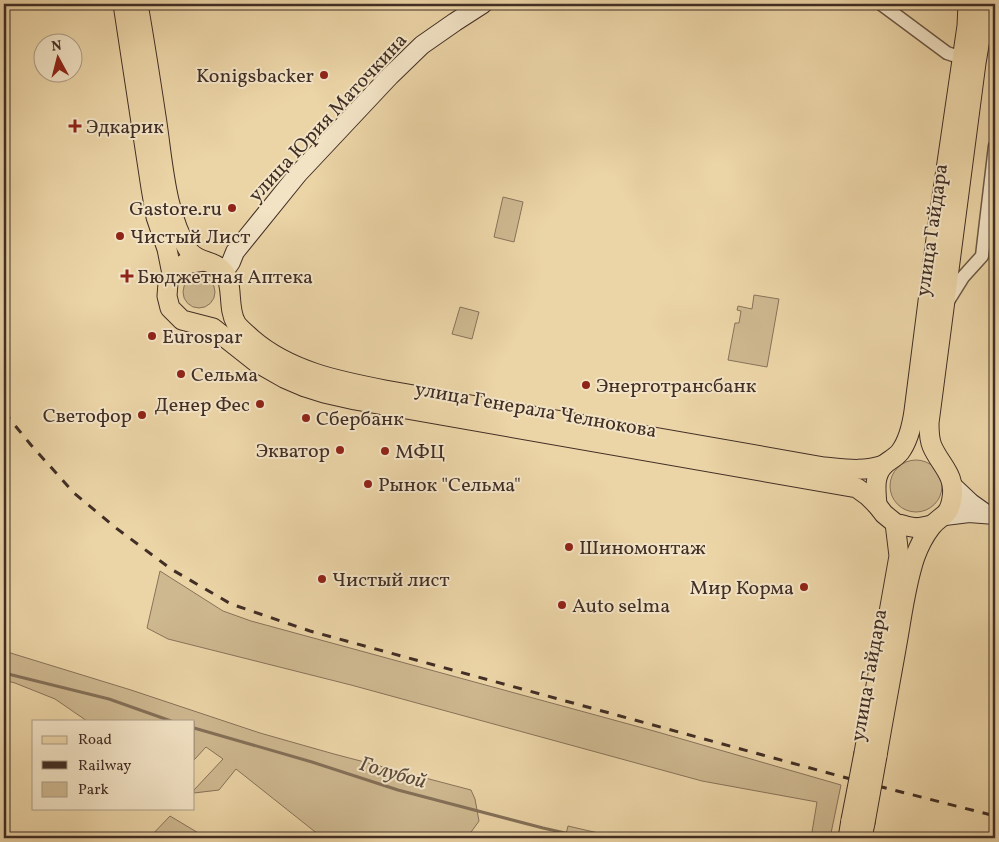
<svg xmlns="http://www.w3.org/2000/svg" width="999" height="842" viewBox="0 0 999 842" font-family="Vollkorn,serif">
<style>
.green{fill:#ceb890;stroke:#88735a}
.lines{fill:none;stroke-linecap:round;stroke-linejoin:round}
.stream{stroke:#847058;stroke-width:3}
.street-casing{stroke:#6c5845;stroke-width:15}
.secondary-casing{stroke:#412e25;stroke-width:20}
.primary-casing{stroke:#412e25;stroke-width:21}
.street{stroke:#f2e3c5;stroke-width:12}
.secondary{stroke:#f2e3c5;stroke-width:18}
.primary{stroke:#ebd4a6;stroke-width:19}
.rail{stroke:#412e25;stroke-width:3;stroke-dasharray:9 9;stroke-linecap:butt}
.primary-bridge-casing{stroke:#412e25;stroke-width:21;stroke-linecap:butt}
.primary-bridge{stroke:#ebd4a6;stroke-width:19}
.poi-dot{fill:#8f2418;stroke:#f2e3c5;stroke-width:2}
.labels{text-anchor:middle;stroke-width:4;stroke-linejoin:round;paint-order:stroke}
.poi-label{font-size:20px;fill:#412e25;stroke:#f2e3c5;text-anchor:start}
.street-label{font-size:20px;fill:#412e25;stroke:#f2e3c5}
.water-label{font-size:21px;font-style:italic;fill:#5d4a3a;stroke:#f2e3c5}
</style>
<rect width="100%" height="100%" fill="#ebd4a6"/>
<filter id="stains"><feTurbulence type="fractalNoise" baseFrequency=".004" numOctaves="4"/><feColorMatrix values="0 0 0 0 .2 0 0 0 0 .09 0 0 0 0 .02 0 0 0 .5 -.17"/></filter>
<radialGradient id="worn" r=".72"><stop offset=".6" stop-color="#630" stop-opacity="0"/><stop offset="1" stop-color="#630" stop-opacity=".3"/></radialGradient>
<!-- green -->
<g class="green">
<polygon points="503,197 523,202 514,242 494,237"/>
<circle cx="199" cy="292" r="16"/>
<polygon points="754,295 779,299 767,367 728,360 735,323 739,323 741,311 737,310 738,306 752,309"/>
<polygon points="460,307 479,312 472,339 452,334"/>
<circle cx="916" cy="486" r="26"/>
<polygon points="160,571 223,611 251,621 654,731 841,785 830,838 811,838 817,802 702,781 351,685 168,639 147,628"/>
<polygon points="4,651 131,690 260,733 334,754 471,790 475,799 479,821 469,835 482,838 325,838 314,831 236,769 219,790 194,793 194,790 223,759 206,747 194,760 194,721 87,721 55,699 15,683 4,680"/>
<polygon points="170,816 200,834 202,838 149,838"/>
<polygon points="568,826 620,838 565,838"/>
</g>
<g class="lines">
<!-- stream -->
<g class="stream">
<polyline points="4,673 109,699 171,721"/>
<polyline points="194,728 312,762 398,790 543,828 587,838"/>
</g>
<!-- street casing -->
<g class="street-casing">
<g id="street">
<polyline points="881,4 947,53 953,55 962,56"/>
<polyline points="948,301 963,277 982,256 995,146"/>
</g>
</g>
<!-- secondary casing -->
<g class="secondary-casing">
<g id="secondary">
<polyline points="224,272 231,262 235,252 298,174 390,76 422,45 455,22 483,4"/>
<polyline points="953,486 971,503 985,513"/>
<polyline points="945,516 969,513 995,515"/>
</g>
</g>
<!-- primary casing -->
<g class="primary-casing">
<g id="primary">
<polyline points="123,4 151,188 156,217 167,249 172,274"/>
<path d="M138 4C145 44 151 83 157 123 163 164 166 216 189 251 198 263 215 260 224 272 234 285 227 308 236 323 240 329 247 334 252 339 289 371 338 381 385 390L824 467C846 469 863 472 884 465"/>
<polyline points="204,261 184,264 172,274 168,283 167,296 170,308 182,320 213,328 256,362 284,378 305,387 324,393 355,400 857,488 868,496 877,505 884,514 895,523 906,526 917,528 932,525"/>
<path d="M877 505C876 491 873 475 885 464 890 460 896 457 900 452 909 440 912 425 914 411L937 231 967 26 968 4"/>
<polyline points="864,753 899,556 895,523"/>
<path d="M877 756C884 714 892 673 899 632 903 608 907 580 915 557 919 546 924 536 931 527 941 514 949 518 952 498 956 475 940 465 932 446 929 439 929 431 929 423L976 63 986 4"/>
<polyline points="848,838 851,820"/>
<polyline points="862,838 865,823"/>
</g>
</g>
<!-- street -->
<use href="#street" class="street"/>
<!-- secondary -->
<use href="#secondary" class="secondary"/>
<!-- primary -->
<use href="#primary" class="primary"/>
<!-- rail -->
<polyline class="rail" points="4,412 31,445 74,493 116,528 171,569 231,604 310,631 843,777 995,816"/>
<!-- primary-bridge casing -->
<g class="primary-bridge-casing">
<g id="primary-bridge">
<polyline points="851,820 864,753"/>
<polyline points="865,823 877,756"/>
</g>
</g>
<!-- primary-bridge -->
<use href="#primary-bridge" class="primary-bridge"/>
</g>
<!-- markers -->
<g class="poi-dot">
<circle cx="324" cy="75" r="5"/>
<path d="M72.5 118.5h5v5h5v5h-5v5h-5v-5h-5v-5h5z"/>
<circle cx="232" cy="208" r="5"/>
<circle cx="120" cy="236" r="5"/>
<path d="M124.5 268.5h5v5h5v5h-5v5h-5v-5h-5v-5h5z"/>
<circle cx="152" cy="336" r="5"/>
<circle cx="181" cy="374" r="5"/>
<circle cx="586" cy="385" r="5"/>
<circle cx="260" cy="404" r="5"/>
<circle cx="142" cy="415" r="5"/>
<circle cx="306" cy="418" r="5"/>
<circle cx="340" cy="450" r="5"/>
<circle cx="385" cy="451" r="5"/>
<circle cx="368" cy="484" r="5"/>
<circle cx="569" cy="547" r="5"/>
<circle cx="322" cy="579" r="5"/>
<circle cx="804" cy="587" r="5"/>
<circle cx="562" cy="605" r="5"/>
</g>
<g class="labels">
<!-- poi labels -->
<g class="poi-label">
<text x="314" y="82" text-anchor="end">Konigsbacker</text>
<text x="86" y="133">Эдкарик</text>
<text x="222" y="215" text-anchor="end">Gastore.ru</text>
<text x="130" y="243">Чистый Лист</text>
<text x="137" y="283">Бюджетная Аптека</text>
<text x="162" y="343">Eurospar</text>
<text x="191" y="381">Сельма</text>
<text x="596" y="392">Энерготрансбанк</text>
<text x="250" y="411" text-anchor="end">Денер Фес</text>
<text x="132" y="422" text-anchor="end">Светофор</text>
<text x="316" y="425">Сбербанк</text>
<text x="330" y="457" text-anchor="end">Экватор</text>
<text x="395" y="458">МФЦ</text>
<text x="378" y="491">Рынок "Сельма"</text>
<text x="579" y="554">Шиномонтаж</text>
<text x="332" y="586">Чистый лист</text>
<text x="794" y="594" text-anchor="end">Мир Корма</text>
<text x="572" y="612">Auto selma</text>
</g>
<!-- street labels -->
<g class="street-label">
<text transform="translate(327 117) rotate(-47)" y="7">улица Юрия Маточкина</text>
<text transform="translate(931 230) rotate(-82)" y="7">улица Гайдара</text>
<text transform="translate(536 409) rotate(10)" y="7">улица Генерала Челнокова</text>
<text transform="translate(868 675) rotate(-80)" y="7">улица Гайдара</text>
</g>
<!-- water labels -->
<g class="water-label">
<text transform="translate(393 772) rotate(16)" y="7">Голубой</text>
</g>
</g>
<!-- margin -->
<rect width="999" height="842" fill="none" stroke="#ebd4a6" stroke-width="20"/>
<rect x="5" y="5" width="989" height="832" fill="none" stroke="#412e25" stroke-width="2.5"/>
<rect x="10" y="10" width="979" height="822" fill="none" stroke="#412e25"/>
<!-- legend -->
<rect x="32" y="720" width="162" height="90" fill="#f2e3c5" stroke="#ab9b85"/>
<rect x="42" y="736" width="25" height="8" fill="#ebd4a6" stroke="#ab9b85"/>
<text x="78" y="744" font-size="15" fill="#412e25">Road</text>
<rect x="42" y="761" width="25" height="8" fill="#412e25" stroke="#ab9b85"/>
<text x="78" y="770" font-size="15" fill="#412e25">Railway</text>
<rect x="42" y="782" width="25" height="15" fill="#ceb890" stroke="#ab9b85"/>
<text x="78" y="794" font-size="15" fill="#412e25">Park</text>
<!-- north arrow -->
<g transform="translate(58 58) rotate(353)"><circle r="24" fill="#f2e3c5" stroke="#ab9b85"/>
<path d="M0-4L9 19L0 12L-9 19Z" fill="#8f2418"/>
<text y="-8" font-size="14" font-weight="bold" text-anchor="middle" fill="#412e25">N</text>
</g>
<rect width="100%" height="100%" filter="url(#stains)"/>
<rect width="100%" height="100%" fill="url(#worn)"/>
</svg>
